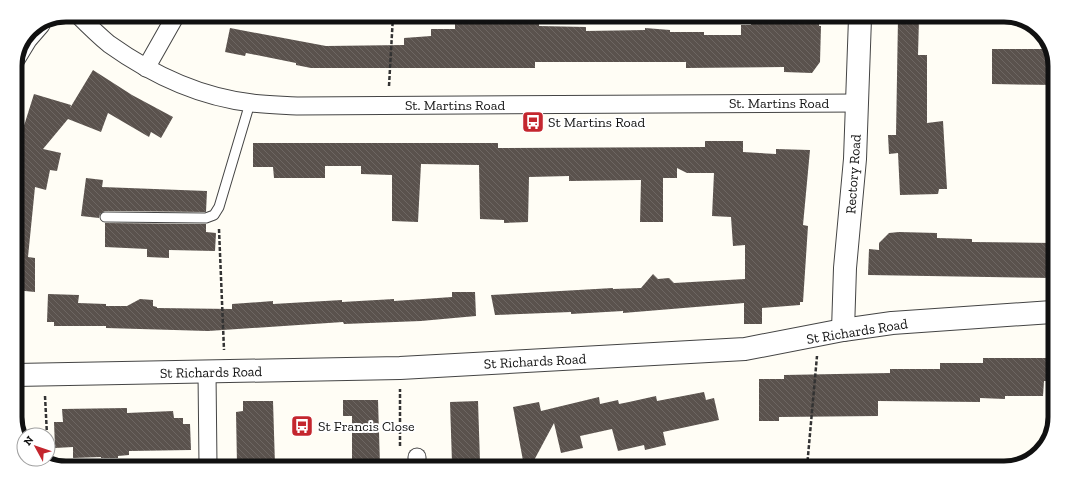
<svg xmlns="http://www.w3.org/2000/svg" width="1070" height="483" viewBox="0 0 1070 483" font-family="'Zilla Slab',serif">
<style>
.building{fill:url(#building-back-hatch)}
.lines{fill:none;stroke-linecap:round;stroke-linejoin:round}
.service-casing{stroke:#444;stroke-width:11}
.minor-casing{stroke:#444;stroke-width:19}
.tertiary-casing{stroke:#444;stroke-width:24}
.path{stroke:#333;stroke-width:2.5;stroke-dasharray:4 2;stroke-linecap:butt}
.service{stroke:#fff;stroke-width:9}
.minor{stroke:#fff;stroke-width:17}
.tertiary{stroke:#fff;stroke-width:22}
.labels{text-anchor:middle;stroke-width:4;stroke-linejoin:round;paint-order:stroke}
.street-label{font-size:14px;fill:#111;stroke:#fff}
.poi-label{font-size:14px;fill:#111;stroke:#fff;text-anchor:start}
.rim{fill:none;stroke:#111;stroke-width:5}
</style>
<defs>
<pattern id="building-back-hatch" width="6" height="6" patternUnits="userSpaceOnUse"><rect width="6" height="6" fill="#5a524d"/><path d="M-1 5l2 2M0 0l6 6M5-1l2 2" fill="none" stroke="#6d6662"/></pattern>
</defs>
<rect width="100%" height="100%" fill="#fffdf5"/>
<!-- building -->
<g class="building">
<polygon points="492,18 539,19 539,26 586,27 586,31 645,30 645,28 670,30 670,32 704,32 704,35 741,35 741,25 751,25 751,18 819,18 819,26 821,26 820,62 812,73 784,72 784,67 686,68 686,62 535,62 535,68 311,68 296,65 296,63 246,53 245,56 225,52 230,28 326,46 404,45 404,38 431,36 431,29 455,29 455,23 492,22"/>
<polygon points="898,18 919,19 918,55 927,55 927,123 943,121 947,189 939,189 938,194 900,195 898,153 889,154 888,135 896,135"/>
<polygon points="992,49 1050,49 1055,63 1055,85 992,84"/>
<polygon points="93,70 132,95 173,117 161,138 151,132 149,137 108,113 101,132 68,119 43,149 61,153 57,171 50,170 46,190 35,187 28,257 35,258 35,292 15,290 15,165 22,132 34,94 71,105 70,108"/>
<polygon points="705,141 743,141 743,152 776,154 776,149 810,150 803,225 808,226 803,302 800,302 800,305 762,308 762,324 744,324 744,303 623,313 623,311 571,314 571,312 495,315 491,295 613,288 613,289 641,288 653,274 658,279 669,278 674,283 745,279 745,245 733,246 731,217 712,216 714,173 687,173 677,168 677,178 663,178 663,222 640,222 641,180 569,181 569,176 529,177 528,222 504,223 504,220 480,219 479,165 421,164 418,222 392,221 392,175 361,174 361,166 325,166 325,178 274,178 273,167 253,167 253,143 498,143 498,148 705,147"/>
<polygon points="86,178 103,180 102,187 207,191 206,212 105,211 100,214 99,218 81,216"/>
<polygon points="105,223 206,224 206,232 216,233 215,251 169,250 169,258 147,257 147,249 105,247"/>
<polygon points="899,232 937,233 937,238 972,239 972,242 1053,243 1053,278 868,275 869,249 879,250 879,243 889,233"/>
<polygon points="452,292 475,292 476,316 421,321 344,324 343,322 208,331 106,328 106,326 54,326 54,322 47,322 48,294 79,295 78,303 106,304 106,306 127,306 140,299 153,300 153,306 157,307 157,308 232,309 232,304 273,301 273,304 342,300 342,302 394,299 394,301 452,297"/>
<polygon points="983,358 1052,358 1052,381 1044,381 1043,396 1005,396 1005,399 980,398 980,402 878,401 878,416 779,417 779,421 759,421 759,379 784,379 784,375 890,373 890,369 940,369 940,363 983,363"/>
<polygon points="704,392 706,400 714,398 719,420 663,432 666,445 645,450 644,445 618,451 612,429 580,436 583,448 561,453 554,423 531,466 524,466 513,407 539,402 541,411 599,397 600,404 618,400 619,404 629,402 656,396 657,401"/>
<polygon points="343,400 378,400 380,465 352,465 352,416 343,416"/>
<polygon points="243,401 273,401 275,465 237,465 236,412 243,411"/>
<polygon points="478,401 480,462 452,463 450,402"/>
<polygon points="127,408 127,413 173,411 174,418 183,418 183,424 190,424 191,450 129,451 129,455 118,456 118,458 101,458 101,457 73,458 73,447 55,448 54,422 63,422 62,409"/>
</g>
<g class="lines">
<!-- service casing -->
<g class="service-casing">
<polyline id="service" points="105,217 206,218 214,215 219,207 250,103"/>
</g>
<!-- minor casing -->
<g class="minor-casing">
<g id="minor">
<path d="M78 15C88 25 98 35 109 44 151 74 200 97 252 103 267 105 282 105 297 106L858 103"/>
<polyline points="17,58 28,40 41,25"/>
<polyline points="146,68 176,15"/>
<polyline points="207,373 208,465"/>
<polyline points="417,466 417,457"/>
</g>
</g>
<!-- tertiary casing -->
<g class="tertiary-casing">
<g id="tertiary">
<polyline points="843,330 845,268 855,159 860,18"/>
<polyline points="15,375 400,368 745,349 843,330 892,323 1052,312"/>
</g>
</g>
<!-- path -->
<g class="path">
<polyline points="389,86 393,16"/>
<polyline points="219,229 224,350"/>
<polyline points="45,396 47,435"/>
<polyline points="400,446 400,389"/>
<polyline points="48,449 49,464"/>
<polyline points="807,467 817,356"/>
</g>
<!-- service -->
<use href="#service" class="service"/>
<!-- minor -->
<use href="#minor" class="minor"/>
<!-- tertiary -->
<use href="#tertiary" class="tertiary"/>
</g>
<!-- icons -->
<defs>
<g id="bus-square" transform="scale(1.15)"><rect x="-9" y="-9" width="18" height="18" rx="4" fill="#c4262e" stroke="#fff"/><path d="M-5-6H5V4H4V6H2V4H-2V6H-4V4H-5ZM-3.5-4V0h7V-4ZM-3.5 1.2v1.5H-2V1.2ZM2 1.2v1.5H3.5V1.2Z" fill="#fff"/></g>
</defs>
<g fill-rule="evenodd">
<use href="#bus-square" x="533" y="122"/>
<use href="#bus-square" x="302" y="426"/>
</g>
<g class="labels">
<!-- street labels -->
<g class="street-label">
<text x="779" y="108">St. Martins Road</text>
<text x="455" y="110">St. Martins Road</text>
<text transform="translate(853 174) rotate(-86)" y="5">Rectory Road</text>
<text transform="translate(857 331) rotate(-9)" y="5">St Richards Road</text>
<text transform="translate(535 361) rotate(-3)" y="5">St Richards Road</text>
<text transform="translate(211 372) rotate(-1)" y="5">St Richards Road</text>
</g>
<!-- poi labels -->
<g class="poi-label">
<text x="548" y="127">St Martins Road</text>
<text x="318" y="431">St Francis Close</text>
</g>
</g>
<!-- crop -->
<path d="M0 0H1070V483H0ZM66 22H1004A44 44 0 0 1 1048 66V417A44 44 0 0 1 1004 461H66A44 44 0 0 1 22 417V66A44 44 0 0 1 66 22Z" fill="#fff" fill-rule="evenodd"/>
<path class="rim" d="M66 22H1004A44 44 0 0 1 1048 66V417A44 44 0 0 1 1004 461H66A44 44 0 0 1 22 417V66A44 44 0 0 1 66 22Z"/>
<!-- north arrow -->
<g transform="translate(36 447) rotate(310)"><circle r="19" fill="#ffffff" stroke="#a0a0a0"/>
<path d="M0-3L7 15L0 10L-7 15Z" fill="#c4262e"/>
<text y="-6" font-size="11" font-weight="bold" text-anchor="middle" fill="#111111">N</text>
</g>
</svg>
